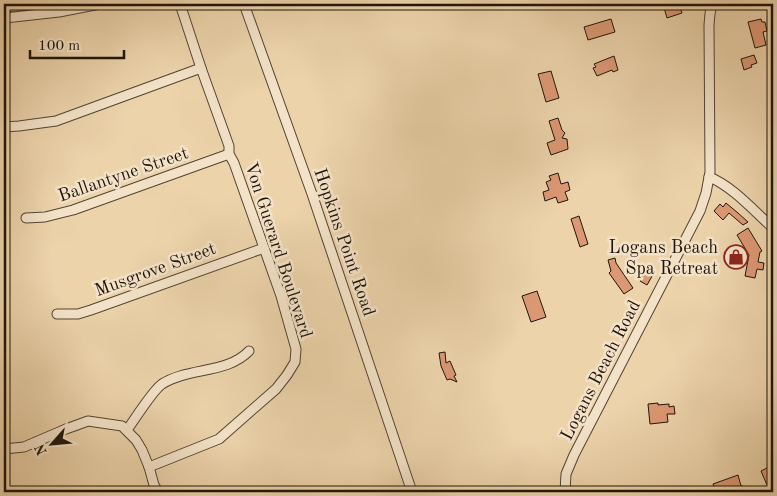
<svg xmlns="http://www.w3.org/2000/svg" width="777" height="496" viewBox="0 0 777 496" font-family="'Old Standard TT',serif">
<style>
.building{fill:#dc9873;stroke:#1e150a}
.lines{fill:none;stroke-linecap:round;stroke-linejoin:round}
.minor-casing{stroke:#524432;stroke-width:11}
.minor{stroke:#f3e2c8;stroke-width:9}
.labels{text-anchor:middle;stroke-width:5;stroke-linejoin:round;paint-order:stroke}
.street-label{font-size:18px;fill:#1e150a;stroke:#f3e2c8}
.poi-label{font-size:18px;fill:#1e150a;stroke:#f3e2c8;text-anchor:end}
</style>
<rect width="100%" height="100%" fill="#ecd3aa"/>
<filter id="stains"><feTurbulence type="fractalNoise" baseFrequency=".004" numOctaves="4"/><feColorMatrix values="0 0 0 0 .2 0 0 0 0 .09 0 0 0 0 .02 0 0 0 .5 -.17"/></filter>
<radialGradient id="worn" r=".72"><stop offset=".6" stop-color="#630" stop-opacity="0"/><stop offset="1" stop-color="#630" stop-opacity=".3"/></radialGradient>
<!-- building -->
<g class="building">
<polygon points="663,4 679,4 682,13 667,18"/>
<polygon points="611,19 615,32 588,40 584,27"/>
<polygon points="761,19 762,22 765,22 767,31 763,32 766,45 755,48 748,22"/>
<polygon points="754,55 757,63 751,65 752,67 744,70 741,59"/>
<polygon points="614,56 618,70 613,72 612,70 597,76 593,68 596,67 594,64"/>
<polygon points="551,71 559,98 546,102 538,74"/>
<polygon points="558,118 562,130 565,133 562,138 567,139 568,149 551,155 547,143 555,140 549,121"/>
<polygon points="558,173 561,184 568,182 570,190 565,192 568,200 558,203 556,197 545,201 543,192 549,190 546,182 551,180 549,176"/>
<polygon points="726,203 738,213 748,222 743,225 729,213 723,220 714,211 720,204 723,207"/>
<polygon points="579,216 588,244 580,247 571,219"/>
<polygon points="748,228 762,251 760,252 758,262 764,263 763,270 757,269 755,278 745,276 749,255 737,235"/>
<polygon points="615,258 616,263 633,288 624,294 609,273 611,271 608,260"/>
<polygon points="648,267 655,271 647,285 640,281"/>
<polygon points="537,291 546,317 531,322 522,296"/>
<polygon points="445,352 446,363 450,361 456,375 454,376 457,382 450,379 447,380 441,366 439,353"/>
<polygon points="658,403 658,405 669,404 669,407 674,406 675,414 667,414 668,422 650,424 648,404"/>
<polygon points="767,468 768,470 773,468 773,482 767,485 761,471"/>
<polygon points="738,475 741,486 743,486 745,492 716,492 713,484"/>
</g>
<g class="lines">
<!-- minor casing -->
<g class="minor-casing">
<g id="minor">
<polyline points="244,4 312,194 412,492"/>
<polyline points="4,7 42,4"/>
<polyline points="5,18 59,12 100,4"/>
<polyline points="4,127 19,126 56,121 201,68"/>
<path d="M709 177C731 185 755 212 773 228"/>
<polyline points="26,218 45,217 73,210 229,154"/>
<polyline points="57,314 78,314 91,310 264,248"/>
<path d="M127 430C135 419 153 390 162 384 189 367 227 374 249 351"/>
<polyline points="4,449 24,447 66,429 88,421 122,426 136,440 142,450 149,467 154,485 158,492"/>
<polyline points="149,467 219,439 276,389 287,375 295,362 296,349 281,296 234,163 229,154 229,146 201,68 180,4"/>
<polyline points="565,492 566,474 574,455 700,211 706,193 710,172 709,25 710,14 712,4"/>
</g>
</g>
<!-- minor -->
<use href="#minor" class="minor"/>
</g>
<!-- icons -->
<defs>
<g id="shop-ring" transform="scale(1.25)"><circle r="9.5" fill="#f3e2c8" stroke="#8f2418" stroke-width="1.5"/><path d="M-5-2.5h2.3a2.7 3.5 0 0 1 5.4 0H5L5.5 6h-11ZM-1.5-2.5h3a1.5 2.3 0 0 0-3 0Z" fill="#8f2418"/></g>
</defs>
<g fill-rule="evenodd">
<use href="#shop-ring" x="736" y="257"/>
</g>
<g class="labels">
<!-- street labels -->
<g class="street-label">
<text transform="translate(123 174) rotate(-19)" y="6">Ballantyne Street</text>
<text transform="translate(345 242) rotate(71)" y="6">Hopkins Point Road</text>
<text transform="translate(279 250) rotate(72)" y="6">Von Guerard Boulevard</text>
<text transform="translate(155 269) rotate(-20)" y="6">Musgrove Street</text>
<text transform="translate(600 370) rotate(-63)" y="6">Logans Beach Road</text>
</g>
<!-- poi labels -->
<g class="poi-label">
<text x="718" y="253">Logans Beach<tspan x="718" dy="21">Spa Retreat</tspan></text>
</g>
</g>
<!-- margin -->
<rect width="777" height="496" fill="none" stroke="#ecd3aa" stroke-width="20"/>
<rect x="5" y="5" width="767" height="486" fill="none" stroke="#1e150a" stroke-width="2.5"/>
<rect x="10" y="10" width="757" height="476" fill="none" stroke="#1e150a"/>
<!-- north arrow -->
<g transform="translate(52 444) rotate(243)" stroke="#f3e2c8" stroke-width="4" paint-order="stroke">
<path d="M0-4L9 19L0 12L-9 19Z" fill="#1e150a"/>
<text y="-8" font-size="14" font-weight="bold" text-anchor="middle" fill="#1e150a">N</text>
</g>
<!-- scale -->
<path d="M30 50v8h94v-8" fill="none" stroke="#1e150a" stroke-width="2.5"/>
<text x="38" y="50" font-size="15" fill="#1e150a" stroke="#f3e2c8" stroke-width="4" paint-order="stroke">100 m</text>
<rect width="100%" height="100%" filter="url(#stains)"/>
<rect width="100%" height="100%" fill="url(#worn)"/>
</svg>
